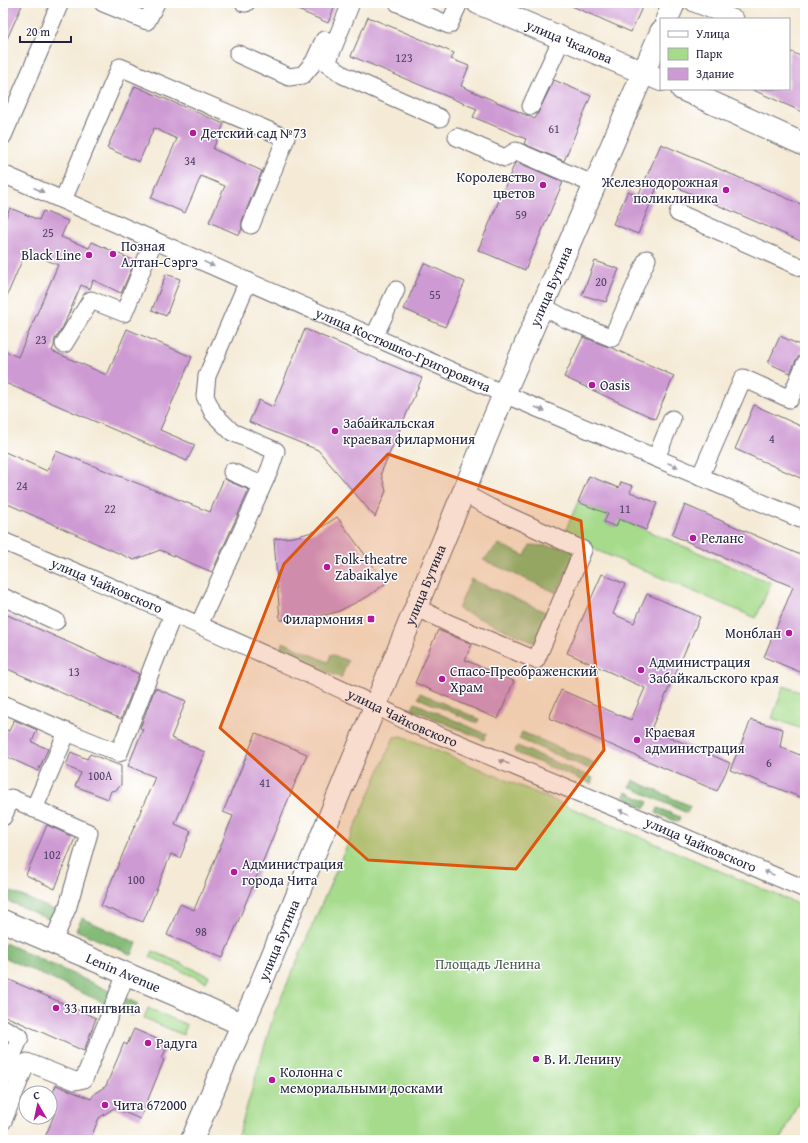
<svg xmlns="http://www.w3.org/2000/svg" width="808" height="1143" viewBox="0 0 808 1143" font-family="'Gentium Book Plus',serif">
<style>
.green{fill:#a6db8c;stroke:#647e64}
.forest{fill:#84bb78;stroke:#536e5a}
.building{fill:#ce9ad3}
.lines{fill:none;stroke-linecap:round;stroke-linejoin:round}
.minor-casing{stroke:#6c6871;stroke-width:19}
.major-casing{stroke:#6c6871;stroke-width:24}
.minor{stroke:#fff;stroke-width:17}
.major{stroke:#fff;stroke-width:22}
.oneway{fill:#9c9ca7}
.marked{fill:#de560e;fill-opacity:0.2;stroke:#de560e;stroke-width:3;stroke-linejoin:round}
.poi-dot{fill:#b5179e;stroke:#fff;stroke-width:1.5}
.labels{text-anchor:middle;stroke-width:3;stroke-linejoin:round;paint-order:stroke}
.number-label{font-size:12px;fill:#4d4061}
.street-label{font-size:14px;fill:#22223b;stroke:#fff}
.poi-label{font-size:14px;fill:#22223b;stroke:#fff;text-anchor:start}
.park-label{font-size:14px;fill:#4a5a53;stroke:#fff}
</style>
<rect width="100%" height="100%" fill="#fff"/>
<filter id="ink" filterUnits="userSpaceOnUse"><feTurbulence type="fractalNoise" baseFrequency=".025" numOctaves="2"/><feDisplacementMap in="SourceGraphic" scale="8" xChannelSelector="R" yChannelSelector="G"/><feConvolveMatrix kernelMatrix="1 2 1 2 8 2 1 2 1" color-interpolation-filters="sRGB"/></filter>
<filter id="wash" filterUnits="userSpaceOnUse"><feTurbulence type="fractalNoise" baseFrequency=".012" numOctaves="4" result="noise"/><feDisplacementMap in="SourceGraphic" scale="16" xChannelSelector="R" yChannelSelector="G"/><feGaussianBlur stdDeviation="0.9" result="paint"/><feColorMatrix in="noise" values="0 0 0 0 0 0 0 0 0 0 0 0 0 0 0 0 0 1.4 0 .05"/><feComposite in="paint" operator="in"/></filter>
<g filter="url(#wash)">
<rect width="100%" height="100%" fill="#f4ead6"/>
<!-- green -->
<g class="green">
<polygon points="578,502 608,514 605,523 616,527 619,519 771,583 756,618 563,536"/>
<polygon points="784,686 805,694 805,730 772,718"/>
<polygon points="402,736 805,907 805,1087 781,1140 237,1140 274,1014 394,737"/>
<polygon points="153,951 209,976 206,982 150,957"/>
<polygon points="148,1008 187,1025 183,1035 144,1018"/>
</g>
<!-- forest -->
<g class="forest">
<polygon points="499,544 525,556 530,545 562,547 575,553 557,593 483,560"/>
<polygon points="471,579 548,613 535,643 458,609"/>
<polygon points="283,642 328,662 331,654 348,661 341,678 279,651"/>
<polygon points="420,693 479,719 477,723 418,698"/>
<polygon points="415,703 486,734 484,740 412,709"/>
<polygon points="522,732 595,763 592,770 519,739"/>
<polygon points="517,746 593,778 591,784 514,752"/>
<polygon points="633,780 690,806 687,813 630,787"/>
<polygon points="626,792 648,802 645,808 623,797"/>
<polygon points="658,808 680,817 678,822 656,813"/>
<polygon points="3,888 57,911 53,921 3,899"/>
<polygon points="82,918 137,943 132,955 76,930"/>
<polygon points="5,943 138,1004 133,1016 3,957 3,948"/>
</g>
<g id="blocks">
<!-- building -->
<g class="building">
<polygon points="3,3 23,3 3,48"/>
<polygon points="282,3 336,3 328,23"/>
<polygon points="565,3 644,3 631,32"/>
<polygon points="368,17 454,53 451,59 469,66 461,86 535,119 554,80 591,96 564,161 524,144 526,139 473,117 477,109 351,56"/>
<polygon points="789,51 805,58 805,113 751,89 789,89"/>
<polygon points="135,86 224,124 213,149 262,171 242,221 242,229 239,235 209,222 225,186 201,176 185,213 151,198 177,139 154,128 139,162 107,148"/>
<polygon points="661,144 805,206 805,243 660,180 638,234 613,224 628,191 638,196"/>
<polygon points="517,162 563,182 525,270 478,250 515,163"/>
<polygon points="10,208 39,220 43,211 68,221 61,237 89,248 92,242 135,261 121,293 93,280 90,289 81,285 63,327 55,339 54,346 52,351 107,375 127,329 192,357 160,430 195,445 187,461 3,382 3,350 18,357 58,265 26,251 3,305 3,224"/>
<polygon points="595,261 619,269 606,302 582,295"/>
<polygon points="424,263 465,282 445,327 404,309"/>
<polygon points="166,274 180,279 166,316 152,310"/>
<polygon points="305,329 422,378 381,473 386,491 375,517 318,450 249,422 259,400 273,407"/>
<polygon points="780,336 804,347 800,355 796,360 790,373 768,363"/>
<polygon points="583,337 608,347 612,348 674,376 655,419 564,377"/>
<polygon points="754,405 805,428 805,480 735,449"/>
<polygon points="3,451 47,471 56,451 210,512 224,478 228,481 249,490 212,572 160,550 134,560 3,502"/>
<polygon points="589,476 619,488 621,482 633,486 630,492 657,503 646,530 619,519 616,527 604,522 608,514 578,502"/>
<polygon points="685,505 805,557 805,674 764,657 793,587 672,535"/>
<polygon points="337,517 386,583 367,597 337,612 307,619 280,620 274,539 294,537 316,531"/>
<polygon points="602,574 625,584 613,614 634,623 647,594 700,617 651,729 730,763 717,791 549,718 561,690 631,720 645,688 567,653"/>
<polygon points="3,613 139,674 121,719 3,667"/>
<polygon points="438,630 472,644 465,660 514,681 498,719 415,683"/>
<polygon points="155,688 186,701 171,738 205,752 175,824 191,831 180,858 171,854 143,922 101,906 155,777 128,766 143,729 140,728"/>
<polygon points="14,720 37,730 32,742 48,749 38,771 3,755 3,728 9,731"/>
<polygon points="751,720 783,729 780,747 805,757 805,799 730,770"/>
<polygon points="256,733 307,754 223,958 167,935 180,904 194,910 233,816 223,812"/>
<polygon points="71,752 87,759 90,754 121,766 121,785 116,790 111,791 108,799 75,786 81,773 66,766"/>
<polygon points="47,825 75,838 55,889 26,875"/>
<polygon points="3,977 96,1018 84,1051 3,1015"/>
<polygon points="134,1029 168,1044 162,1059 164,1060 140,1119 114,1108 99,1118 90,1140 44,1140 56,1110 50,1107 50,1100 56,1085 91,1099 95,1093 106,1086 124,1043 127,1045"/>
</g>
</g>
</g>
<g filter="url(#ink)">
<use href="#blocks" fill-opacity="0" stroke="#6c6871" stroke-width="1"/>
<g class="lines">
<!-- minor casing -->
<g class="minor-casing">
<g id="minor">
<polyline points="103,3 147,21 156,3"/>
<polyline points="244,3 246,3"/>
<polyline points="351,3 327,63 343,75 440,118"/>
<polyline points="398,3 449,25 459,3"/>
<polyline points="694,3 735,19"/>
<polyline points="238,54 289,77 303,75 314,62 324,40"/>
<polyline points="531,106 562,38"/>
<polyline points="3,136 60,3"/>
<polyline points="457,137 505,158 516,151 595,185"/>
<path id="s1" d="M3 174 504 394 805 521"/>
<polyline points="63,200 120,67 286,138 251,225"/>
<polyline points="678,213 805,269"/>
<polyline points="542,306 566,319 612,338 647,259"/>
<polyline points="374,337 396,290"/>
<polyline points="64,344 91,300 124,313 154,240"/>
<polyline points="656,458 672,419"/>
<polyline points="232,472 262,485"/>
<polyline points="700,477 743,378 790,399 805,364"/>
<path id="s2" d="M3 541C89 578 176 614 261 653 312 676 363 698 412 724L649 822 805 889"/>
<polyline points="3,597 56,621"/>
<polyline points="416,607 448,623 536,660 583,550 491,508 463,493"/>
<polyline points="199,625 270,469 276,451 232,432 213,413 205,396 207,376 248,281"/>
<polyline points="3,704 67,732"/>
<polyline points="34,809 67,732 119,753 173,614"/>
<polyline points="3,817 11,798 89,833 68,906 53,942"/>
<polyline points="3,1028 20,1037 3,1078"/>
<polyline points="3,1121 27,1062 75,1081 84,1079 126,974"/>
</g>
</g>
<!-- major casing -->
<g class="major-casing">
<g id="major">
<path id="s3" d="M478 3 661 80"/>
<polyline points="667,19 674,3"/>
<polyline points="682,89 805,145"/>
<path id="s4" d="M3 921 204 1007 243 1025"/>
<path id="s5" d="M192 1140 224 1065 259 988 416 607 504 394 661 32"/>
</g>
</g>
<!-- minor -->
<use href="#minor" class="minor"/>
<!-- major -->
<use href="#major" class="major"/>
</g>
<!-- one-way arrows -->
<defs><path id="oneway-solid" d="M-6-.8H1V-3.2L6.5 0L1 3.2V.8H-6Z"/></defs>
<g class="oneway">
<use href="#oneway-solid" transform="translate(39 190) rotate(24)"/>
<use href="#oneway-solid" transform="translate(209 264) rotate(24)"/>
<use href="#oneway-solid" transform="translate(540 409) rotate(23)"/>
<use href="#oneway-solid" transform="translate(673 465) rotate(23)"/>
<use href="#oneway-solid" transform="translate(504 762) rotate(-158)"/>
<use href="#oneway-solid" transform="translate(624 812) rotate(-158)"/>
<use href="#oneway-solid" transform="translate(769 873) rotate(-157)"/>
</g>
</g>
<!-- marked area -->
<path class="marked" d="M388 454 581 521 604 750 516 869 368 860 220 728 284 564Z"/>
<!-- markers -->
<g class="poi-dot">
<circle cx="193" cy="133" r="4"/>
<circle cx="543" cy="185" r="4"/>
<circle cx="726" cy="190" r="4"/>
<circle cx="113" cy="254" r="4"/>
<circle cx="89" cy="255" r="4"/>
<circle cx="592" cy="385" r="4"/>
<circle cx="335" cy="431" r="4"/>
<circle cx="693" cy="538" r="4"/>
<circle cx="327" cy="567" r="4"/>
<rect x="367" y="615" width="8" height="8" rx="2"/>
<circle cx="789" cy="633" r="4"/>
<circle cx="641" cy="670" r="4"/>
<circle cx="442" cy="679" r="4"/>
<circle cx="637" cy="740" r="4"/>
<circle cx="234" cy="872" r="4"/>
<circle cx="56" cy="1008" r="4"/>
<circle cx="148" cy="1043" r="4"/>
<circle cx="536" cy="1059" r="4"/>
<circle cx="272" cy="1080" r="4"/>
<circle cx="105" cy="1105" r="4"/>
</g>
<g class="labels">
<!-- number labels -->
<g class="number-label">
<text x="404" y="62">123</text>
<text x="554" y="133">61</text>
<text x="190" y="165">34</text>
<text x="521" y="219">59</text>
<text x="48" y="237">25</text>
<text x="601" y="286">20</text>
<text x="435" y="299">55</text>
<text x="41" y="344">23</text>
<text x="772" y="443">4</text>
<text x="22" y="490">24</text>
<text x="110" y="513">22</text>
<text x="625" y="513">11</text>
<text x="74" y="676">13</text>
<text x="769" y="767">6</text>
<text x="100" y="780">100А</text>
<text x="265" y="787">41</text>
<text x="52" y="859">102</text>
<text x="136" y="884">100</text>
<text x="201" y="936">98</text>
</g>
<!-- street labels -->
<g class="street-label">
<text dy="5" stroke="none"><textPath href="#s3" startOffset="99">улица Чкалова</textPath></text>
<text dy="5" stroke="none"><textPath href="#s5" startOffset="926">улица Бутина</textPath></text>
<text dy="5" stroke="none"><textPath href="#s1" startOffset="437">улица Костюшко-Григоровича</textPath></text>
<text dy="5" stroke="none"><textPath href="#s2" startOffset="113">улица Чайковского</textPath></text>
<text dy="5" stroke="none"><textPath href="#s5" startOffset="602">улица Бутина</textPath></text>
<text dy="5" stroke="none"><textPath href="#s2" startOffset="437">улица Чайковского</textPath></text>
<text dy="5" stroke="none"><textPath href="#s2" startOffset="761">улица Чайковского</textPath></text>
<text dy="5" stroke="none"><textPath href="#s5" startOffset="218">улица Бутина</textPath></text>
<text dy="5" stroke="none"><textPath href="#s4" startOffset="131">Lenin Avenue</textPath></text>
</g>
<!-- poi labels -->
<g class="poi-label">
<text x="201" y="138">Детский сад №73</text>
<text x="535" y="182" text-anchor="end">Королевство<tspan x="535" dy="16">цветов</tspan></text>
<text x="718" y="187" text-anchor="end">Железнодорожная<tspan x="718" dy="16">поликлиника</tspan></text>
<text x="121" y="251">Позная<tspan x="121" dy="16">Алтан-Сэргэ</tspan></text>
<text x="81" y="260" text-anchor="end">Black Line</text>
<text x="600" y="390">Oasis</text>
<text x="343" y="428">Забайкальская<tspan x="343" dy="16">краевая филармония</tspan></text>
<text x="701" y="543">Реланс</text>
<text x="335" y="564">Folk-theatre<tspan x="335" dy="16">Zabaikalye</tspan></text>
<text x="363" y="624" text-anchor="end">Филармония</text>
<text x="781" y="638" text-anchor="end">Монблан</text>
<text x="649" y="667">Администрация<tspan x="649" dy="16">Забайкальского края</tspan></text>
<text x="450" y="676">Спасо-Преображенский<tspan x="450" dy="16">Храм</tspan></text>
<text x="645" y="737">Краевая<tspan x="645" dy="16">администрация</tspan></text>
<text x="242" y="869">Администрация<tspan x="242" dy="16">города Чита</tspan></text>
<text x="64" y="1013">33 пингвина</text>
<text x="156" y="1048">Радуга</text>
<text x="544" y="1064">В. И. Ленину</text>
<text x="280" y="1077">Колонна с<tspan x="280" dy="16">мемориальными досками</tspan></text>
<text x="113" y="1110">Чита 672000</text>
</g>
<!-- park labels -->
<g class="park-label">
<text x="488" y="969">Площадь Ленина</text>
</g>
</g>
<!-- margin -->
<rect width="808" height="1143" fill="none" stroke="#fff" stroke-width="16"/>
<!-- legend -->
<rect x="660" y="18" width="130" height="72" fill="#ffffff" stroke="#a7a7b1"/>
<rect x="668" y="31" width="20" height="6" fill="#ffffff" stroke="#a7a7b1"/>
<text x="696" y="38" font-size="12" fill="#22223b">Улица</text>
<rect x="668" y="48" width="20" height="12" fill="#a6db8c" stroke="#a7a7b1"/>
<text x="696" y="58" font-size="12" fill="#22223b">Парк</text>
<rect x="668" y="68" width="20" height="12" fill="#ce9ad3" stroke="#a7a7b1"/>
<text x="696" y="78" font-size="12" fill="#22223b">Здание</text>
<!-- north arrow -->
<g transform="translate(38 1105) rotate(351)"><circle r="19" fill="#ffffff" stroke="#a7a7b1"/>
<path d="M0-3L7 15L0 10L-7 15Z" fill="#b5179e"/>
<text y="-6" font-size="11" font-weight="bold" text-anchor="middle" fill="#22223b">С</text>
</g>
<!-- scale -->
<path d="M20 36v6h51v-6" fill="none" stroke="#22223b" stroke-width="2"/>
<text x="26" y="36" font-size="12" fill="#22223b" stroke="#ffffff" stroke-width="3" paint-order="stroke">20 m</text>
</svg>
